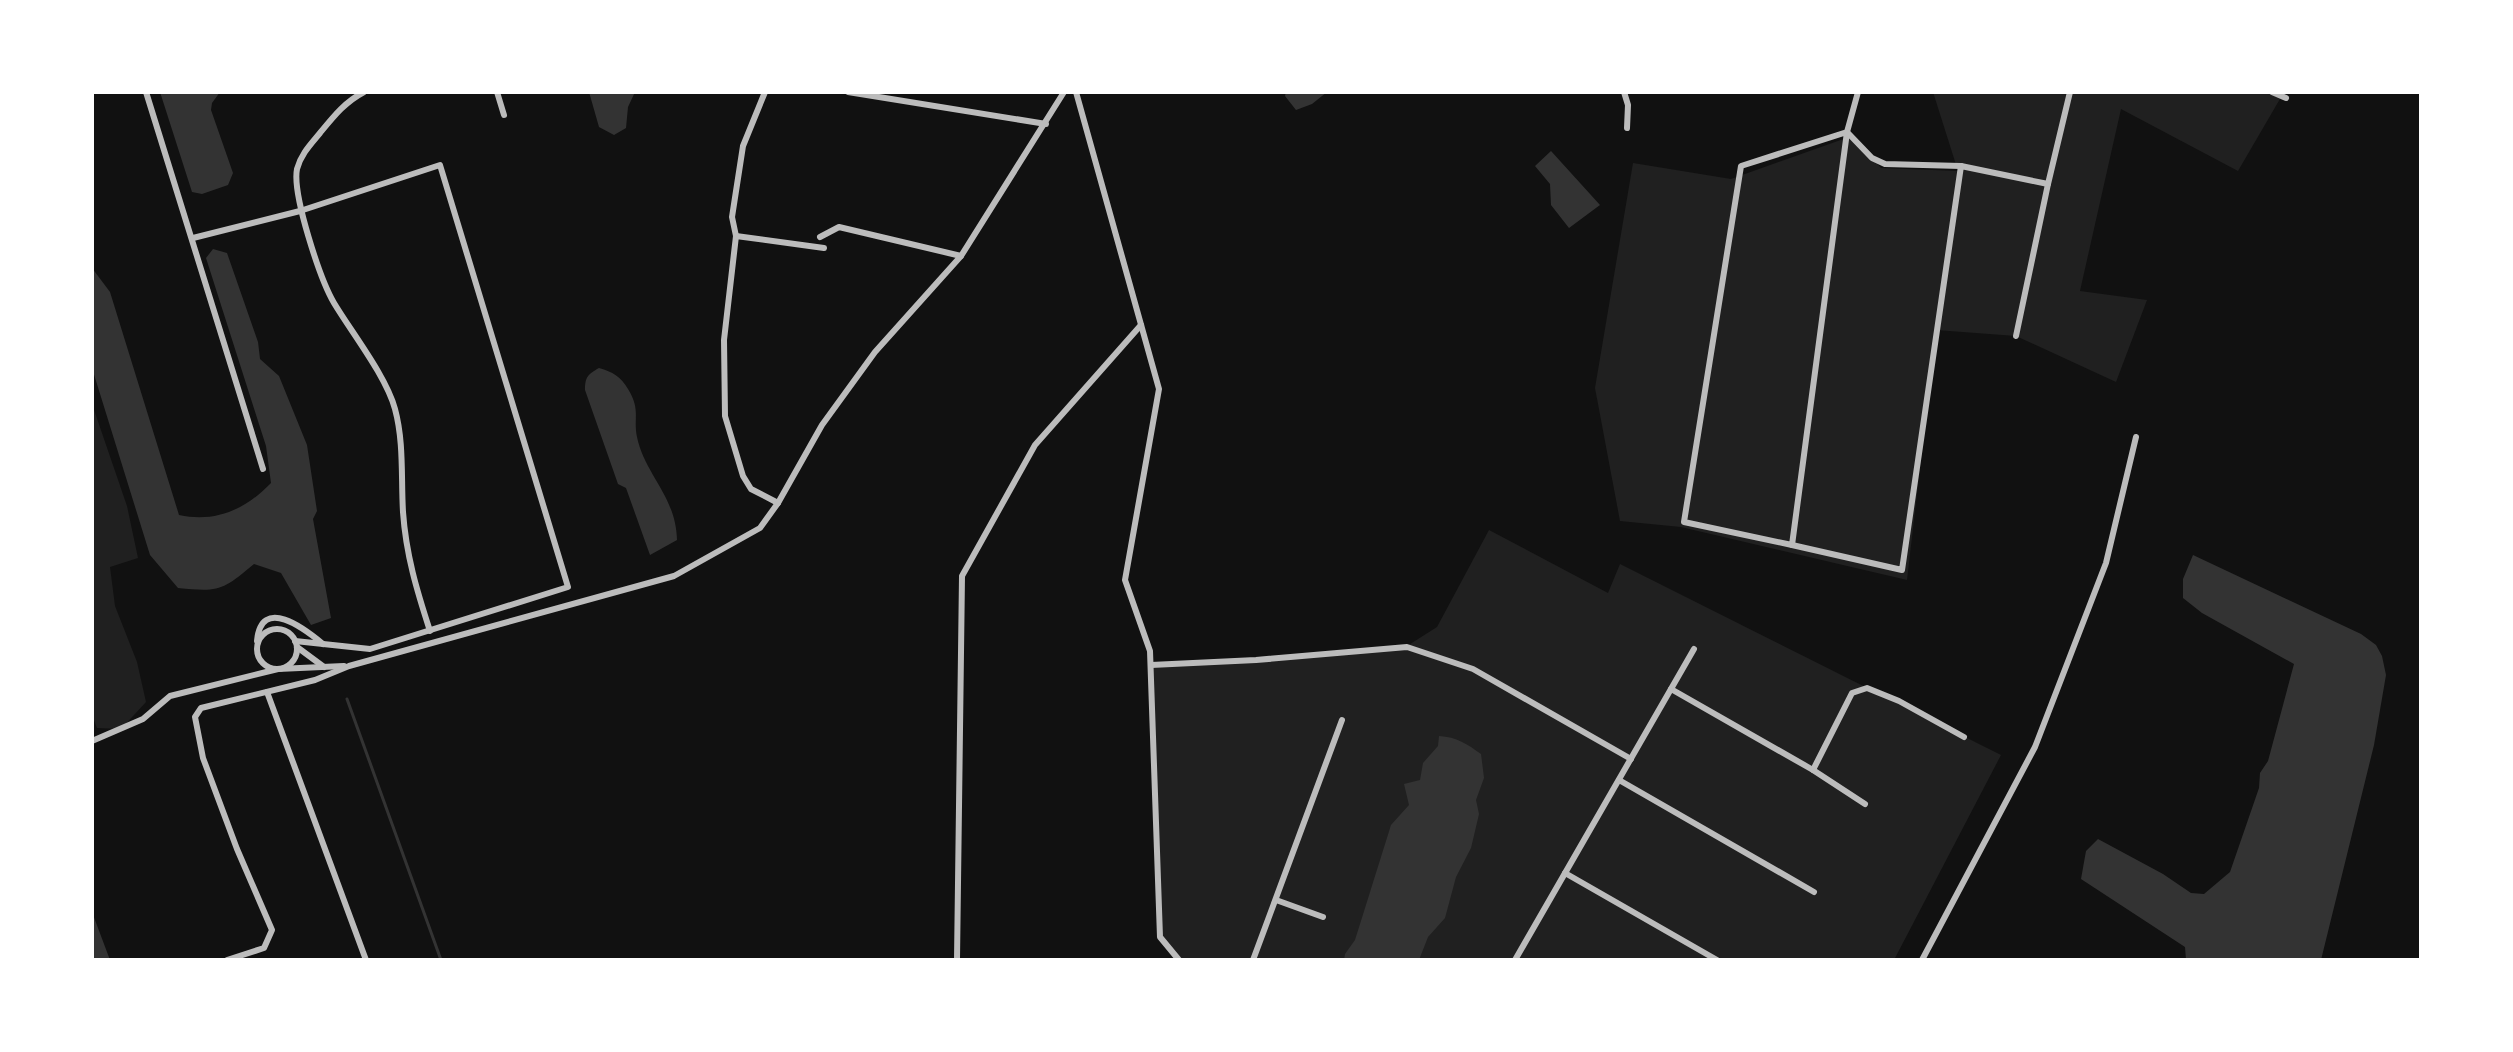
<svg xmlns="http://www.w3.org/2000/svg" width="2513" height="1052" viewBox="0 0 2513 1052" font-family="Raleway,sans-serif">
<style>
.green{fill:#202020}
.water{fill:#333}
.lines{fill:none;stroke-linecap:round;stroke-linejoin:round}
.stream{stroke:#333;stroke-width:3}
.minor{stroke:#bcbcbc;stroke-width:6}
</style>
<rect width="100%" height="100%" fill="#111"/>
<!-- green -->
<g class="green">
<polygon points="1933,92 2284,92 2238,171 2121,109 2080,291 2147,300 2116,382 2016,336 1936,330 1907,580 1681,527 1620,521 1595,388 1633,163 1731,179 1852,136 1881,168 1958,171"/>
<polygon points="92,404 127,506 138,558 110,567 115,606 137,662 146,702 121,729 97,728 92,715"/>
<polygon points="1489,530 1608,593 1620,564 2001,755 1894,960 1178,960 1160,937 1151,665 1407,646 1437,627"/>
</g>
<!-- water -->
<g class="water">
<polygon points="160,92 220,92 212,103 211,110 233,173 228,185 202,194 192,192"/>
<polygon points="589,92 635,92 628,107 626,128 614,135 599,127"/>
<polygon points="1286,92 1327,92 1312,104 1296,110 1285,96"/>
<polygon points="1551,151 1600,205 1569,228 1551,205 1550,184 1535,166"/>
<path d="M213 249 227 253 258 342 260 359 279 376 307 445 317 511 313 519 331 618 311 625 281 573 254 564C222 591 219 592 178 588L150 555 92 368V268L110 292 179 515C216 523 246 509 271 483L266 446 206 258Z"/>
<path d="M599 368C613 372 620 376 628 389 641 410 633 418 637 437 645 475 676 496 677 540L650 555 626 488 618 484 585 390C585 377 588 374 599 368Z"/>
<polygon points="2193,555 2361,634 2376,645 2382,656 2386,675 2374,745 2321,960 2186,960 2185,947 2081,879 2086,851 2098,839 2163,874 2191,893 2204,894 2230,872 2259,788 2260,773 2268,761 2294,664 2202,613 2183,598 2183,579"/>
<path d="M1439 736C1457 737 1467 744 1481 754L1484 778 1476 800 1479 814 1471 848 1456 877 1445 918 1428 937 1419 960H1344L1345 954 1355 940 1391 825 1409 805 1404 784 1420 780 1423 763 1438 746Z"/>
<polygon points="92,912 110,960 92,960"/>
</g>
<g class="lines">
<!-- stream -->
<polyline class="stream" points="347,699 441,960"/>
<!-- minor -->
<g class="minor">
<polyline points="146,92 263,469"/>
<path d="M364 92C345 102 334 116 320 133 311 144 301 154 297 169 292 194 320 279 334 303 352 333 386 376 395 409 404 442 401 478 403 512 406 555 417 591 430 631"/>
<polyline points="497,92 504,115"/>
<polyline points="848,92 1046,124"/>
<polyline points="1076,92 1159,389 1125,580 1150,651 1160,937 1179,960"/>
<polyline points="1624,92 1628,105 1627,128"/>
<polyline points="2272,92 2286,98"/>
<polyline points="1847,132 1741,166 1684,522 1792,545 1847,132 1858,92"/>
<polyline points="1847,132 1872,158 1885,164 1961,166"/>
<polyline points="736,236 732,217 743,146 765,92"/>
<polyline points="820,237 839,227 961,256"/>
<polyline points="193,238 300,211 440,165 568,587 370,649 295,641"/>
<polyline points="2016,336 2048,184"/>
<polyline points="778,503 751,489 743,476 725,416 724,340 736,236 824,248"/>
<polyline points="1792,545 1902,570 1961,166 2048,184 2070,92"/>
<circle cx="277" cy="649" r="20"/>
<path d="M257 641C261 595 305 629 323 644"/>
<polyline points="297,647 324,667"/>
<polyline points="1151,665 1256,660 1407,647 1473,669 1631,759"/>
<polyline points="1671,689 1813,770 1865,804"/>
<polyline points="267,692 366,960"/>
<polyline points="92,741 143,719 170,696 278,669 344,666"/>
<polyline points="1813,770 1852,693 1867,688 1899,701 1964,737"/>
<polyline points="1619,780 1814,892"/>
<polyline points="1565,873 1717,960"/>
<polyline points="1276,900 1323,917"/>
<polyline points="227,960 264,948 272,930 237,849 203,758 195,717 201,708 315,680 349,666 674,576 760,528 778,503 822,425 875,352 961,256 1064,92"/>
<polyline points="957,960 962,576 1035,445 1141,325"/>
<polyline points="1253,960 1342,720"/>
<polyline points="1515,960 1694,649"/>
<polyline points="1922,960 2035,747 2106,563 2136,437"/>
</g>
</g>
<!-- border -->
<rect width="2513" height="1052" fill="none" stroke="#ffffff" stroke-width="188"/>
</svg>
